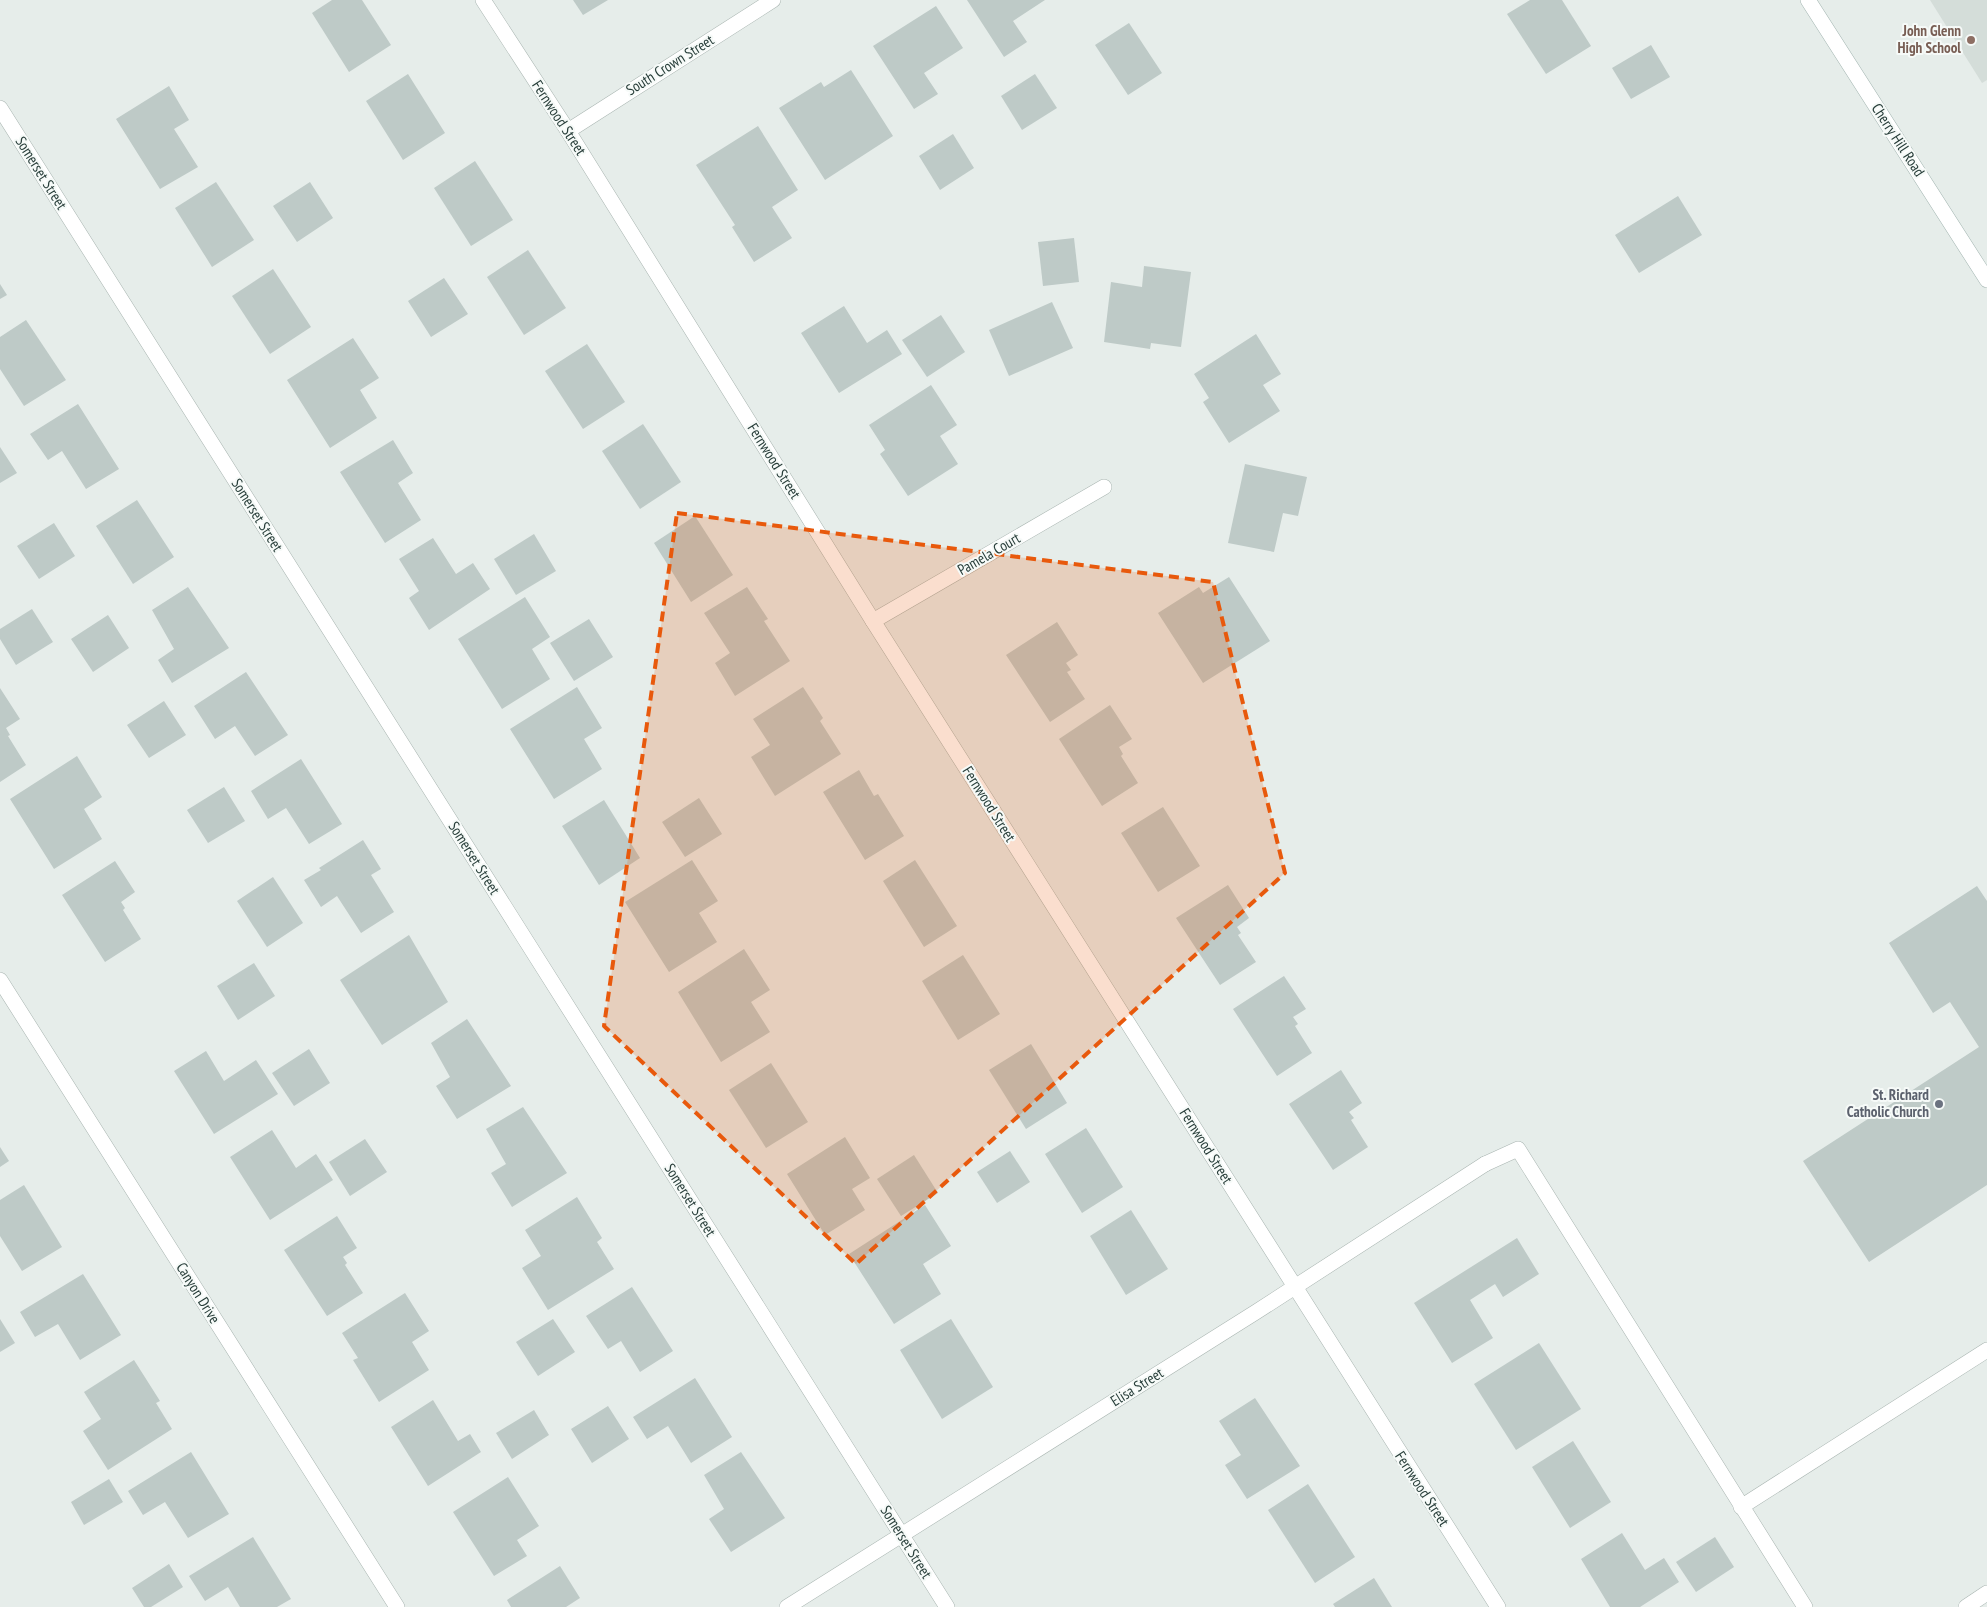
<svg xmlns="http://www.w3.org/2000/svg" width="1987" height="1607" viewBox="0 0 1987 1607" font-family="'PT Sans Narrow',sans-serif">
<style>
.built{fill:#d4ddd9}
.building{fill:#becac7}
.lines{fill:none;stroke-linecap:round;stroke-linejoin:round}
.service-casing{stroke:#a9b5b1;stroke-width:16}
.minor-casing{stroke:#a9b5b1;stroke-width:16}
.secondary-casing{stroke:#a2b4b0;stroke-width:16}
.service{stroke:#fff;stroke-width:15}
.minor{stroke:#fff;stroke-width:15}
.secondary{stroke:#fff;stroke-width:15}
.marked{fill:#e8590c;fill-opacity:0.2;stroke:#e8590c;stroke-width:4;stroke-dasharray:10 6;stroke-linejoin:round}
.education-dot{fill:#8d6e63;stroke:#f6faf8;stroke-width:2}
.worship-dot{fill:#6b7280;stroke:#f6faf8;stroke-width:2}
.labels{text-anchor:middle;stroke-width:4;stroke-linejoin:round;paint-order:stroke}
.education-label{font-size:15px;font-weight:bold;fill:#785e54;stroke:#f6faf8;text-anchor:end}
.street-label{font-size:15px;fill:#273d39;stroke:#f6faf8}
.worship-label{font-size:15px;font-weight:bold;fill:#5b616d;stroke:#f6faf8;text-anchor:end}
</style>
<rect width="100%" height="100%" fill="#e6edea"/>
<!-- built -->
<polygon class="built" points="1930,0 1987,0 1987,80 1982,83"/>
<!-- building -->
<g class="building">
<polygon points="332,0 362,0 391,45 349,72 312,13"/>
<polygon points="573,0 608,0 583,15"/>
<polygon points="967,0 1045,0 1013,21 1027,42 1004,57"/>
<polygon points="1530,0 1562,0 1591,46 1546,74 1507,14"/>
<polygon points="936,6 963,48 924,73 938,94 914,109 873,46"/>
<polygon points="1129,23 1162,73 1128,95 1095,45"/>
<polygon points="1651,45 1670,77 1631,99 1612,68"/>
<polygon points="851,70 893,136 825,180 779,108 821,82 824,87"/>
<polygon points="408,74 445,133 403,160 366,101"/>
<polygon points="1035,74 1057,108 1022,130 1001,96"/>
<polygon points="169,86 189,120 174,129 198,167 160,189 116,119"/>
<polygon points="758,126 798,190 772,207 792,238 754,262 732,227 735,225 696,165"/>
<polygon points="953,134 974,168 940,190 919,156"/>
<polygon points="475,161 513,220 471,246 434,188"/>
<polygon points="216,182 254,240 212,267 175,208"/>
<polygon points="310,182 333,218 297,242 273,206"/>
<polygon points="1678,196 1702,235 1639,273 1615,235"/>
<polygon points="1074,238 1079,282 1043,286 1038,242"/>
<polygon points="528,250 566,308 524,335 487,277"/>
<polygon points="1144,266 1191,272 1181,347 1151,343 1150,349 1104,342 1111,282 1142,287"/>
<polygon points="273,269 311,327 270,354 232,296"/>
<polygon points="444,278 468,314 431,337 408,301"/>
<polygon points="0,284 7,295 0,299"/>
<polygon points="1052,302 1073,348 1009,376 989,330"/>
<polygon points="844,306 867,343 887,330 902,354 839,393 801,333"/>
<polygon points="941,315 965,352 927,377 902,340"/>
<polygon points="26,320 66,380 24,406 0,369 0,337"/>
<polygon points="1256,334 1281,374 1263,385 1280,411 1229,443 1203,402 1209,398 1194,374"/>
<polygon points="353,338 379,378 360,390 377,418 330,448 287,380"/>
<polygon points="587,344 625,402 583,429 545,371"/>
<polygon points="931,385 957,425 940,436 958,464 908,496 880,454 885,450 869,425"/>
<polygon points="78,404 119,469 86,489 62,451 48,460 30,434"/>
<polygon points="643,424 681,482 640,509 602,451"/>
<polygon points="393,440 413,473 398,483 421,520 385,543 340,472"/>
<polygon points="0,447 17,473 0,483"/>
<polygon points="1245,464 1307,477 1298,516 1283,513 1274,552 1228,543"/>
<polygon points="137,500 174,557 133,584 96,526"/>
<polygon points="695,516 733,575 691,602 654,543"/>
<polygon points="54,523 75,556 39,579 17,546"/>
<polygon points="534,534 556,571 516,595 494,559"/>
<polygon points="433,538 456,574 473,563 490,589 429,630 409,598 419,591 399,559"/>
<polygon points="1229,577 1270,641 1203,683 1158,613 1199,587 1203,593"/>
<polygon points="188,587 229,648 172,683 158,660 174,649 152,610"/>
<polygon points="747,587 768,619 764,621 790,661 735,696 715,663 730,653 704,613"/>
<polygon points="525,597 550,637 532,649 550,679 502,709 458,639"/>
<polygon points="32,609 53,642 16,665 0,639 0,629"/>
<polygon points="108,615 129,648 93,672 71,639"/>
<polygon points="589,619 613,657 574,681 550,643"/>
<polygon points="1057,622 1078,655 1066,663 1071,670 1067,672 1085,699 1050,722 1006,655"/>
<polygon points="246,672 288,735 255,756 235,726 215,739 194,706"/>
<polygon points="577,687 602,728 584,739 602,769 554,799 510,729"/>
<polygon points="803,687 823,718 820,721 841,754 775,796 751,757 770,745 753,719"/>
<polygon points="0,688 20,719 6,728 10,735 8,736 26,765 0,782"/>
<polygon points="164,701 186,735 149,758 127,725"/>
<polygon points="1110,705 1132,739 1119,747 1123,754 1121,756 1138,783 1102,806 1059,739"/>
<polygon points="77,756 102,797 84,809 102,839 54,869 10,799"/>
<polygon points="301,759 342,824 309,844 286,808 268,819 251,791"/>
<polygon points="859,770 874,796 878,794 904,836 865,860 823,792"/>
<polygon points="224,787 245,821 208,843 187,810"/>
<polygon points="699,798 722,834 685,857 662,822"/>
<polygon points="604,800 640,858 599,885 562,826"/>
<polygon points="1163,807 1200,866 1158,892 1121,833"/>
<polygon points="363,840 381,869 371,875 394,912 361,933 337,896 321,907 304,880 321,870 319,868"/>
<polygon points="692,860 718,901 699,913 717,942 669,972 625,902"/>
<polygon points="915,860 957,926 924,947 883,881"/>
<polygon points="115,861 135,892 121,902 125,908 123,910 141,939 105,962 62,895"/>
<polygon points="273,877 303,923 267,947 237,901"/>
<polygon points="1228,885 1249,918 1237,927 1241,933 1238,935 1256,962 1220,985 1176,918"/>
<polygon points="1977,886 1987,901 1987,1185 1869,1262 1803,1161 1979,1047 1950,1002 1933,1013 1889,943"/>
<polygon points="409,935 448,1002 382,1045 340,980"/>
<polygon points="744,949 770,990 751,1002 770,1032 721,1062 678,992"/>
<polygon points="963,955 1000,1014 958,1040 922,981"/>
<polygon points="254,963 275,996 238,1020 217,986"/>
<polygon points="1284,976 1306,1009 1293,1017 1298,1024 1295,1026 1312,1053 1277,1076 1233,1009"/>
<polygon points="467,1019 511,1086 457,1119 436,1086 450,1077 431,1043"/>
<polygon points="1031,1044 1067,1103 1026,1129 989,1070"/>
<polygon points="309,1049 330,1083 294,1106 272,1073"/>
<polygon points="206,1051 224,1081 256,1060 278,1094 214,1134 174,1071"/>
<polygon points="771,1063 808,1122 766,1148 729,1090"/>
<polygon points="1341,1070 1362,1103 1349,1112 1354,1118 1351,1120 1368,1147 1333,1170 1289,1104"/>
<polygon points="523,1107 567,1173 512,1207 491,1173 506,1164 486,1129"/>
<polygon points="1086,1128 1123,1187 1082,1213 1045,1154"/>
<polygon points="272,1130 296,1168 316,1154 333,1180 270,1220 230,1157"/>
<polygon points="845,1137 870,1178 852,1189 865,1210 825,1235 787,1174"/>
<polygon points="365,1139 387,1172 350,1196 329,1162"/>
<polygon points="0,1147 9,1161 0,1167"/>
<polygon points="1010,1151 1030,1182 997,1203 977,1172"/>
<polygon points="914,1155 938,1193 901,1216 877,1179"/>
<polygon points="24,1185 62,1247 22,1271 0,1236 0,1200"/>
<polygon points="577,1197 602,1238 597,1242 614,1269 548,1310 522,1268 541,1256 525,1230"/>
<polygon points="925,1205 951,1246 923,1264 941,1294 894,1324 849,1254"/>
<polygon points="1131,1210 1168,1269 1126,1295 1090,1236"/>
<polygon points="337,1216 357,1248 343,1257 347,1263 345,1265 363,1293 327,1316 284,1250"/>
<polygon points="1517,1238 1539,1274 1503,1297 1495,1284 1470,1300 1493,1338 1452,1363 1414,1303"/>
<polygon points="83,1274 121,1335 80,1360 58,1324 35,1337 20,1312"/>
<polygon points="632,1287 673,1351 640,1372 621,1341 608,1349 586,1316"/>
<polygon points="405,1293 429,1331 412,1342 429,1370 379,1402 353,1360 358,1358 342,1333"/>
<polygon points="0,1319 15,1343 0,1352"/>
<polygon points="553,1319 575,1352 538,1376 516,1342"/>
<polygon points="951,1319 993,1387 942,1419 900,1350"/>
<polygon points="1539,1343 1581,1409 1516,1450 1474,1384"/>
<polygon points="134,1360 160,1401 156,1403 172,1429 108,1470 83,1431 101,1419 84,1392"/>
<polygon points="695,1378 732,1437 691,1463 668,1426 647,1439 633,1417"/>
<polygon points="1255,1398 1300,1466 1247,1499 1225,1465 1241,1455 1219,1421"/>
<polygon points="433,1400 458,1441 470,1434 481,1452 428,1486 391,1427"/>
<polygon points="608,1406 629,1439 592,1463 571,1429"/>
<polygon points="534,1410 549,1435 512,1459 496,1433"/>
<polygon points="1573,1441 1611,1502 1570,1528 1532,1467"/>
<polygon points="191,1452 229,1514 188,1538 165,1502 143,1515 128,1491"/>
<polygon points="741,1452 785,1518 731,1552 709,1519 724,1509 704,1475"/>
<polygon points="508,1477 539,1526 517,1540 527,1556 494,1576 453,1512"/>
<polygon points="109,1479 123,1502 84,1525 71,1502"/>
<polygon points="1308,1484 1355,1557 1315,1583 1268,1510"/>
<polygon points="1622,1533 1645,1570 1664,1558 1679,1582 1640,1607 1610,1607 1581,1559"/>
<polygon points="253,1537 291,1599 277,1607 240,1607 228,1587 205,1601 189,1576"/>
<polygon points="1715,1537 1734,1567 1696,1592 1676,1562"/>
<polygon points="169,1564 183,1587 151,1607 144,1607 132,1588"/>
<polygon points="560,1566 580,1598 566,1607 511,1607 507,1600"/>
<polygon points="1374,1578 1392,1607 1335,1607 1333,1604"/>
</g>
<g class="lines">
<!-- service casing -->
<g class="service-casing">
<g id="service">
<polyline points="1485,1164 1518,1149 1805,1607"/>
<polyline points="1741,1507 1987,1350"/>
<polyline points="1966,1607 1987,1593"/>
</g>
</g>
<!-- minor casing -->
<g class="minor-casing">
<g id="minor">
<polyline points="483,0 568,131 873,621 1498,1607"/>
<polyline points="0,108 947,1607"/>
<polyline points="568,131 773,0"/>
<polyline points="873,621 1104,487"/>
<polyline points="0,980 397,1607"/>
<polyline points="787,1607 1256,1312 1485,1164"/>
</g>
</g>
<!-- secondary casing -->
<g class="secondary-casing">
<polyline id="secondary" points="1808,0 1987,280"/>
</g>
<!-- service -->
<use href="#service" class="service"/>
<!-- minor -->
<use href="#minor" class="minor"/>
<!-- secondary -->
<use href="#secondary" class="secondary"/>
</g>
<!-- marked area -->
<path class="marked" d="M677 513 1213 582 1285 873 856 1264 604 1026Z"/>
<!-- markers -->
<circle class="education-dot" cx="1971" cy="40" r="5"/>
<circle class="worship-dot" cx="1939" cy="1104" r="5"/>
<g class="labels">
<!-- education labels -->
<g class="education-label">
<text x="1961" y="36">John Glenn<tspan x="1961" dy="17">High School</tspan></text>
</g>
<!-- street labels -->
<g class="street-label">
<text transform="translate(670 65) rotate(-32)" y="5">South Crown Street</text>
<text transform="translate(559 118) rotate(57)" y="5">Fernwood Street</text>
<text transform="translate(1898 140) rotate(57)" y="5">Cherry Hill Road</text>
<text transform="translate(41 173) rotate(58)" y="5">Somerset Street</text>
<text transform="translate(774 461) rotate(58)" y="5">Fernwood Street</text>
<text transform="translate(257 515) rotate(58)" y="5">Somerset Street</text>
<text transform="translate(989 554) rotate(-30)" y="5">Pamela Court</text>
<text transform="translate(989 804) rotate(58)" y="5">Fernwood Street</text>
<text transform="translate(474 858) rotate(58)" y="5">Somerset Street</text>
<text transform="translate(1206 1146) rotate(58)" y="5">Fernwood Street</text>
<text transform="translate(690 1200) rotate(58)" y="5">Somerset Street</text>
<text transform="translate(198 1293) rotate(58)" y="5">Canyon Drive</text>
<text transform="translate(1137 1387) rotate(-32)" y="5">Elisa Street</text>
<text transform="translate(1422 1489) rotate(57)" y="5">Fernwood Street</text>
<text transform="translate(906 1542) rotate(58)" y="5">Somerset Street</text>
</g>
<!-- worship labels -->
<g class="worship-label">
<text x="1929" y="1100">St. Richard<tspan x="1929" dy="17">Catholic Church</tspan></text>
</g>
</g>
</svg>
